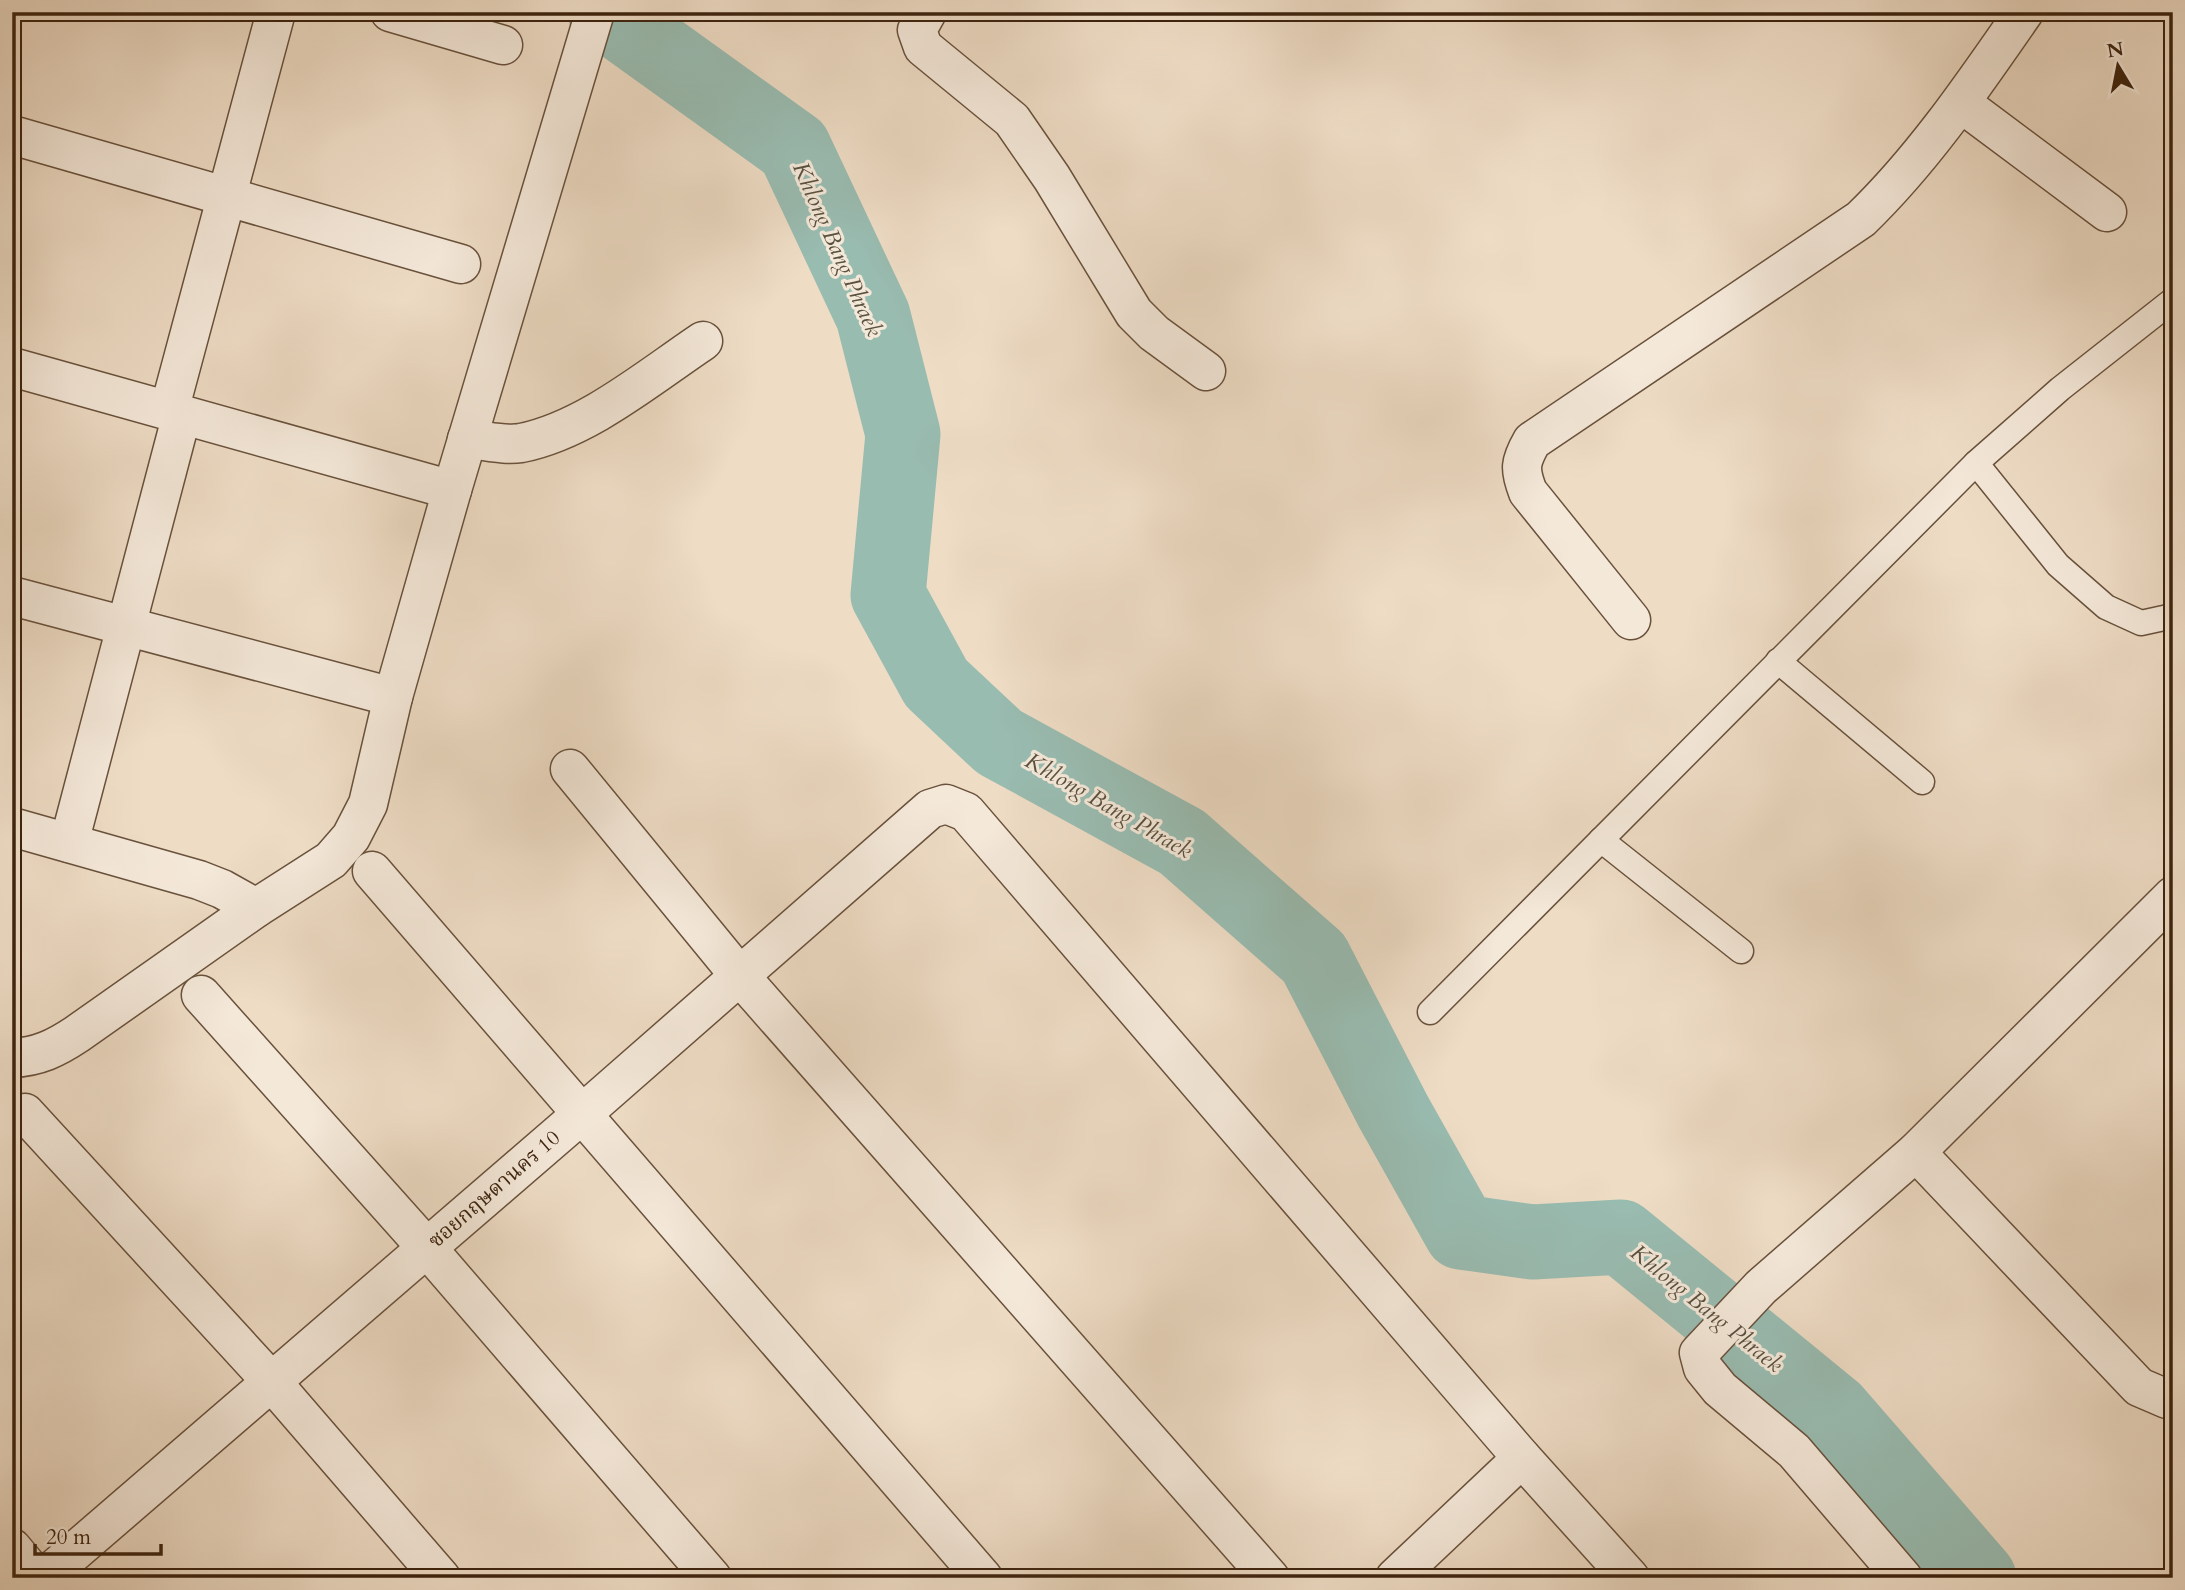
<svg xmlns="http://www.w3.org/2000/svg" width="2185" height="1590" viewBox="0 0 2185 1590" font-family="Cardo,'Noto Serif Thai',serif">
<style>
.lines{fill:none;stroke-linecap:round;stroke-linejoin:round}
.river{stroke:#99bcb1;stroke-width:75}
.lane-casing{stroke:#69513c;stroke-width:27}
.street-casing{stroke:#69513c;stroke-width:41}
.lane{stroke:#f4e8d9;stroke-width:24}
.street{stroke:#f4e8d9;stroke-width:38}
.labels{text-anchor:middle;stroke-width:6;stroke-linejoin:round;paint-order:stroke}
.street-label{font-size:21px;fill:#3d230e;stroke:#f4e8d9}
.water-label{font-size:23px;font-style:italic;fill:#59513f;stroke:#f4e8d9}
</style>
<rect width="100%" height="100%" fill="#eedcc5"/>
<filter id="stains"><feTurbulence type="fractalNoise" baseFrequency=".00286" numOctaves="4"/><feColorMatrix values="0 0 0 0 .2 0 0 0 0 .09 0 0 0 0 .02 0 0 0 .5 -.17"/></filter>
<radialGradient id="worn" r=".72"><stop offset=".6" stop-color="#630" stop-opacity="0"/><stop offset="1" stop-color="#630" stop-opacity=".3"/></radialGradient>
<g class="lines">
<!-- river -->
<polyline class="river" points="605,12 794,148 873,316 903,434 888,595 936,683 999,742 1182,842 1314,958 1393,1111 1461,1232 1533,1242 1621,1237 1834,1411 1979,1578"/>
<!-- lane casing -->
<g class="lane-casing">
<g id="lane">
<polyline points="1976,463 2058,565 2106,607 2141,623 2173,616"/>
<polyline points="1778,661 1922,782"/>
<polyline points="1601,840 1741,951"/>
<polyline points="1430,1012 1976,463 2060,389 2173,300"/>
</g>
</g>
<!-- street casing -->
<g class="street-casing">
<g id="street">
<polyline points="390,12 503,45"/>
<polyline points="927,12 917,30 923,47 1012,120 1052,178 1134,313 1154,333 1206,371"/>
<polyline points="1961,103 2107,212"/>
<polyline points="12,135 461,264"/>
<polyline points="12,367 452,490"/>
<polyline points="169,411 276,12"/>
<path d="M467 439C484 440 504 446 521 443 586 430 648 378 703 341"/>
<polyline points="12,596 393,697"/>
<path d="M1631 620 1528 492C1519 469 1520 462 1532 441L1861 219C1924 158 1974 84 2024 12"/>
<polyline points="570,769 739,975 1270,1578"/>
<polyline points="12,827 199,880 222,889 256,908"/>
<polyline points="69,843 182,414"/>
<polyline points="372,871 983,1578"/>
<polyline points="201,995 427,1248 712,1578"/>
<path d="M12 1058C38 1057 56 1048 77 1034L256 908 331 860 351 837 368 804 393 697 452 490 595 12"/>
<polyline points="25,1113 271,1381 441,1578"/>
<polyline points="1916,1152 2139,1387 2167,1399 2173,1396"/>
<polyline points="12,1548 37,1578"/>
<polyline points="44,1578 582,1114 930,809 946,804 966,812 1522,1458 1630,1578"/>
<polyline points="1395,1578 1522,1458"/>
<polyline points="1903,1578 1794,1451 1720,1389 1703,1368 1699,1353 1761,1287 1916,1152 2173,896"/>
</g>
</g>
<!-- lane -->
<use href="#lane" class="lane"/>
<!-- street -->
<use href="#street" class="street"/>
</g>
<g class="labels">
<!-- street labels -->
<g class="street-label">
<text transform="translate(494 1189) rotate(-41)" y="7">ซอยกฤษดานคร 10</text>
</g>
<!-- water labels -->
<g class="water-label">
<text transform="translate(838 249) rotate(66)" y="8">Khlong Bang Phraek</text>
<text transform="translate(1109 805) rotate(30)" y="8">Khlong Bang Phraek</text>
<text transform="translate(1707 1308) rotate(39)" y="8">Khlong Bang Phraek</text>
</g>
</g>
<!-- margin -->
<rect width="2185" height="1590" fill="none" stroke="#eedcc5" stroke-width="42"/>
<rect x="14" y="14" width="2157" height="1562" fill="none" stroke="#3d230e" stroke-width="3.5"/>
<rect x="21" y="21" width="2143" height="1548" fill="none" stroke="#3d230e" stroke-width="2"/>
<!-- north arrow -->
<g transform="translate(2118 66) rotate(350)" stroke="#f4e8d9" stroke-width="5" paint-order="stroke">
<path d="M0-5L12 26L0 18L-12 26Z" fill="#3d230e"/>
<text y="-10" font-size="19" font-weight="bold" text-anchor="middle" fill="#3d230e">N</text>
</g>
<!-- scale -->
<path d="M35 1544v10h126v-10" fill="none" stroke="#3d230e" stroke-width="3.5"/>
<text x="46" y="1544" font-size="21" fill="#3d230e" stroke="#f4e8d9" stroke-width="5" paint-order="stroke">20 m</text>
<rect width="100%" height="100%" filter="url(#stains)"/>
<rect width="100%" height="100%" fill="url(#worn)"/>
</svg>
